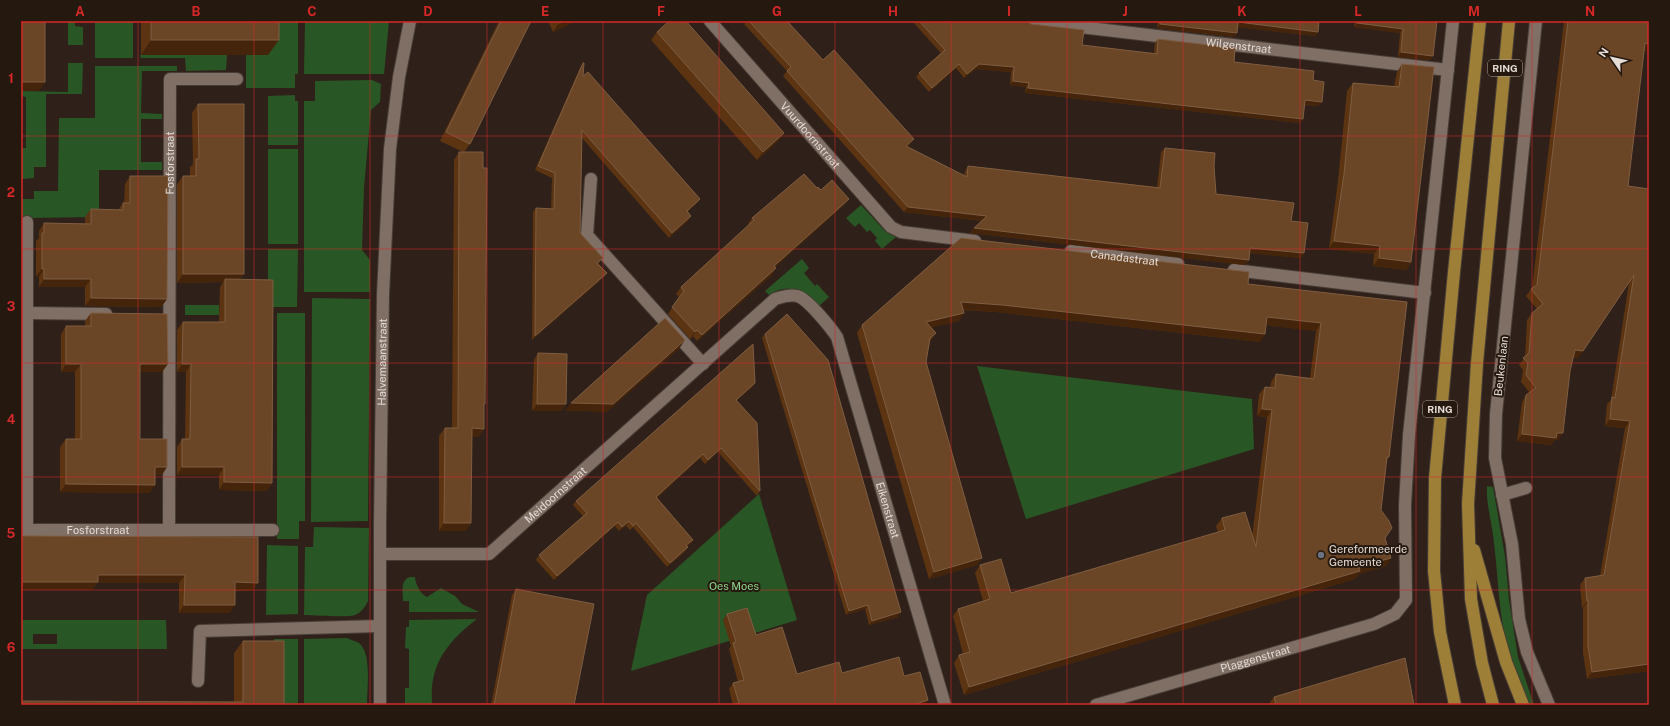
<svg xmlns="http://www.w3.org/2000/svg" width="1670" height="726" viewBox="0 0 1670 726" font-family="'Public Sans',sans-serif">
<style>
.green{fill:#295625;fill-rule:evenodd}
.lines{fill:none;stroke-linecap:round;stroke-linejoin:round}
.service-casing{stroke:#483d36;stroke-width:14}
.minor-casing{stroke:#483d36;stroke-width:14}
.tertiary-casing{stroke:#483d36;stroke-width:14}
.primary-casing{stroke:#483d36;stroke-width:14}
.service{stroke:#7f6f65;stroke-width:12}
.minor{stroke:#7f6f65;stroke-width:12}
.tertiary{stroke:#7f6f65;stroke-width:12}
.primary{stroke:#9e7f37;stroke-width:12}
.wall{fill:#5c3411}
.shaded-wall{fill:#44250b}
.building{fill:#6b4626;stroke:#7e5d42}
.grid{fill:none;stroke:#d62828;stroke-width:1;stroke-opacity:0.55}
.worship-dot{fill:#6b7280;stroke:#25180f;stroke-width:1.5}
.labels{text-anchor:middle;stroke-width:4;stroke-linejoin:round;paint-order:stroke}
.shield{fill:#25180f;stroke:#aba19a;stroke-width:1}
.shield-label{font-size:10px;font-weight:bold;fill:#e5dcd6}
.street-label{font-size:11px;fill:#e5dcd6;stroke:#25180f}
.poi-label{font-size:11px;fill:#e5dcd6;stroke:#25180f;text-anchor:start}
.park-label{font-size:11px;fill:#90d789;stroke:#25180f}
.neatline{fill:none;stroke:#d62828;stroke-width:1.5}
.grid-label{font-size:13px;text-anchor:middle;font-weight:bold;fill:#d62828}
</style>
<rect width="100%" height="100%" fill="#2f2119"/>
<!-- green -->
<g class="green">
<polygon points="68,21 75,21 75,26 83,27 83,45 68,45"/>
<rect x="95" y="21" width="38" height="37"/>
<polygon points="268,21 298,21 298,74 295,74 295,88 246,88 246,55 268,55"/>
<polygon points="305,21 389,21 384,74 304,74"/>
<polygon points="140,55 227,55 226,70 186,71 185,58 141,58"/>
<polygon points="68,63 83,63 82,94 46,94 46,167 34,167 34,178 22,179 21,187 21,148 26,148 26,97 21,96 21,91 68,92"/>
<polygon points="95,66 177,66 177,71 142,71 141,113 162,114 162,119 141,119 141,162 162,162 162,170 99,170 99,217 21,218 21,199 34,199 34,191 58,191 59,118 95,118"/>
<polygon points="372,80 381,84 380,102 371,110 364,187 362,250 370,260 370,292 304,292 304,101 315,101 315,81"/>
<polygon points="295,95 295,101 298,101 298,145 268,145 268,96"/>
<rect x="268" y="149" width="30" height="95"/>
<polygon points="861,205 886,232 896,237 882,249 875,241 877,238 870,230 867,232 859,223 855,227 846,218"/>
<polygon points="268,249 298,249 297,307 227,307 268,298"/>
<path d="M802 259 809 268 804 273 815 286 817 284 829 297 819 306C805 291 787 282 769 295L765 291Z"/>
<polygon points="312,298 370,299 368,521 311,522"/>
<rect x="185" y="305" width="34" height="10"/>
<polygon points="277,313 305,313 305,521 299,521 299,539 277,539"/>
<polygon points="977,366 1252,399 1254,449 1026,519"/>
<path d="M1487 486 1493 487 1505 556 1509 600 1518 657 1534 705H1530C1521 685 1511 664 1506 642 1498 607 1498 571 1493 535 1491 519 1486 503 1487 486Z"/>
<polygon points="759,494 797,620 631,671 647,595"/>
<path d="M314 527 369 528 368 601C365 607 362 612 355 615 345 618 316 615 304 615L305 547H313Z"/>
<polygon points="267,545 298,546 298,614 266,615"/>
<path d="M410 577H415C415 583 421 595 427 597L441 588 455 596 462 604 479 612H409V601H403C403 592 400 580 410 577Z"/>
<path d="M477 619C456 635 438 653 433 680 431 688 432 697 432 705H405V688H409V649L405 648 406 627H409V620Z"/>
<path d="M21 620H166L167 649H21ZM33 634H57V644H33Z"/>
<path d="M347 638C350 640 356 641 359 643 372 653 367 689 367 705H304V639Z"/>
<polygon points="274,639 298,639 298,705 276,705"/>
</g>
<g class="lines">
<!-- service casing -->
<g class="service-casing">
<g id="service">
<polyline points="591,179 587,235 703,364"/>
<polyline points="1502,495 1526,488"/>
<polyline points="198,681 200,631 380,626"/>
</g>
</g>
<!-- minor casing -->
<g class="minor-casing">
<g id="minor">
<path id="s1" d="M710 21 891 227 901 232 975 241"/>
<path id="s2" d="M1029 21 1448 70"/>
<polyline points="1536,21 1496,414 1495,458 1512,544 1519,619 1527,652 1549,705"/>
<path id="s3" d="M1071 251 1178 264"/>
<polyline points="1234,270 1425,293"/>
<polyline points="27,313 106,314"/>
<path id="s4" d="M21 530H273"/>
<polyline points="27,530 27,222"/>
<path id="s5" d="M169 530 170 79H237"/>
<path id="s6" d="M380 554H489L775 299C782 297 789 294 797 296 807 298 831 328 837 337L945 705"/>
<path id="s7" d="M1096 705 1374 624 1395 614 1406 600 1405 505 1409 435 1453 21"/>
</g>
</g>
<!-- tertiary casing -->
<g class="tertiary-casing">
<g id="tertiary">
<path id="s8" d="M380 705V524L383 295 390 149 399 77 410 21"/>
</g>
</g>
<!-- primary casing -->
<g class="primary-casing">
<g id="primary">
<polyline points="1474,550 1506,662 1523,705"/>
<polyline points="1455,705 1440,632 1434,571 1435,478 1454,272 1480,21"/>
<polyline points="1493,705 1482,663 1471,599 1468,504 1477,363 1509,21"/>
</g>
</g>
<!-- service -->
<use href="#service" class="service"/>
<!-- minor -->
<use href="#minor" class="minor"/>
<!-- tertiary -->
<use href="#tertiary" class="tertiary"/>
<!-- primary -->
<use href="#primary" class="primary"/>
</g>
<!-- wall -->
<g class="wall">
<polygon points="141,21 279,21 268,55 141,55"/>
<polygon points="499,21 531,21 470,144 464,152 485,404 484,406 484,429 478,437 472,436 466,531 439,531 439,436 445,428 452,428 454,160 459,152 463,152 440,141"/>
<polygon points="548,21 576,21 553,32"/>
<polygon points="747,21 787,21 823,60 910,144 907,147 964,176 965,171 968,166 1157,187 1161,152 1165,148 1214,166 1216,194 1291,221 1304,253 1301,258 1249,253 1245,265 970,233 974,228 982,221 904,212 783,76 787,71 744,24"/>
<polygon points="912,21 1027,21 1031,24 1082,45 1154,53 1155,43 1158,39 1234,62 1313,80 1318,106 1305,105 1303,119 1300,123 1025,93 1026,87 1010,85 1011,72 976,69 964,78 956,68 929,92 916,77 919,73 941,53"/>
<polygon points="1158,21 1319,21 1318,32 1315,36 1238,27 1234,37 1157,28"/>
<polygon points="1355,21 1437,21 1430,60 1398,57 1400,33 1354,27"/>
<polygon points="1564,21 1649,21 1649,51 1644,51 1628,186 1649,189 1649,671 1587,679 1583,653 1583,608 1582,608 1580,585 1585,578 1600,576 1625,428 1605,426 1607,404 1611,400 1629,282 1578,358 1573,357 1570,371 1558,440 1555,440 1551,445 1517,441 1522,402 1526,395 1530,393 1521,382 1523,370 1519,365 1525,357 1527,320 1532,313 1537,309 1526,296 1532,288"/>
<polygon points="657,32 784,133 778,141 757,160 651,40"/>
<polygon points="583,63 583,76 700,199 697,203 687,212 688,221 669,238 582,138 580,233 600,262 598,264 604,277 532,340 533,212 536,208 551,209 552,178 535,170 580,68"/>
<polygon points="1402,64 1411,262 1406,270 1373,266 1374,254 1329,249 1338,181 1347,91 1353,83 1394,87 1397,72"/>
<polygon points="198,104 240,279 272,483 267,491 219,490 219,475 177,475 177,447 182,439 185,439 186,372 177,372 177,330 183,322 219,322 220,287 223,282 177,283 177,184 183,176 190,176 190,167 193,164 192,113"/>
<polygon points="130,176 167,299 161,307 85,306 85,287 39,287 39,277 36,276 36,241 39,238 39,231 44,223 85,224 85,217 91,209 118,210 123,203 124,203 125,184"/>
<polygon points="817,188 849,199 844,205 775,267 772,275 697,341 693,336 690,339 668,314 679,297 676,294 681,287 749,226 748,224 752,218"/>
<polygon points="961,238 1248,284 1407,302 1389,457 1387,460 1381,510 1385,538 1386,566 1359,574 1355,579 964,695 954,663 959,655 963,654 953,616 958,609 983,601 975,573 980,565 1011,593 1218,532 1216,526 1222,518 1252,537 1267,417 1257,416 1259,394 1265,387 1270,387 1271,382 1276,374 1310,378 1316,331 1266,325 1260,342 996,312 963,310 959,321 931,327 936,333 930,341 926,362 982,558 977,565 929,579 857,333 862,325"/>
<polygon points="91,313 162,372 140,372 140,439 162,475 155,475 155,485 149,493 60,492 60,447 66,439 75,439 75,372 61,372 61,334 66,326 85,326 85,321"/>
<polygon points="765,334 898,617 869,625 865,609 846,615 762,338"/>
<polygon points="538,353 566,404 561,411 532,411 534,360"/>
<polygon points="755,383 752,387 736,401 760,491 757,496 718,452 705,464 700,458 657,498 693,540 690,544 687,546 685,552 667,567 633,527 630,530 626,526 619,531 615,526 554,580 536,560 539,555 583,516 573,505 576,501"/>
<polygon points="21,536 252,591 235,591 230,613 179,613 179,583 97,583 92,590 21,590"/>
<polygon points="516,589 574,705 491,705 512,595"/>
<polygon points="727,614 756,635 797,674 842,673 904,676 928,700 925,705 733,705 729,689 733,683 738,682 729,649 731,646 723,620"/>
<polygon points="243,641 284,705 234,702 234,653"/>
<polygon points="1274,697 1414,705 1268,705"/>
</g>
<!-- shaded-wall -->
<g class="shaded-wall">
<polygon points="564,21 576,21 553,32 559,23"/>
<polygon points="1238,22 1318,32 1315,36 1235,27"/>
<polygon points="1357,23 1403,29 1400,33 1354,27"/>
<polygon points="1160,24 1237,33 1234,37 1157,28"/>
<polygon points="151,40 279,40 268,55 141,55"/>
<polygon points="1645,43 1649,44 1649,51 1640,50"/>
<polygon points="1401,52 1433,56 1430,60 1398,57"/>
<polygon points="959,64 956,68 929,92 932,88"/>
<polygon points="979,64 1014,67 1011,72 976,69 964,78 967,74"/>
<polygon points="1013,81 1029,83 1026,87 1010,85"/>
<polygon points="21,82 45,82 39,91 21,91"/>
<polygon points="1028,88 1303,119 1300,123 1025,93"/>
<polygon points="1305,100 1322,102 1318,106 1302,104"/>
<polygon points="784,133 778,141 757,160 763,152"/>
<polygon points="914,139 910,144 902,151 906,146"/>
<polygon points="700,199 697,203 684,215 687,211"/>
<polygon points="849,199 844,205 770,272 774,266"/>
<polygon points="908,207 987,216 983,221 904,212"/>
<polygon points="691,216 688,221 669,238 672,233"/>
<polygon points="974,228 1249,260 1245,265 970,233"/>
<polygon points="1334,241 1380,246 1374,254 1329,249"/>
<polygon points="1250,248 1304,253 1301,258 1247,253"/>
<polygon points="1379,258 1411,262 1406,270 1373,266"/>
<polygon points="776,268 772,275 697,341 702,335"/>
<polygon points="42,269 44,269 39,277 36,276"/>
<polygon points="607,273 604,277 532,340 535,336"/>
<polygon points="183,274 244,274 238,282 225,279 223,282 177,283"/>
<polygon points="44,279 91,279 85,287 39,287"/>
<polygon points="91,298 167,299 161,307 85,306"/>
<polygon points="961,302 1002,305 1265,334 1260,342 996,312 956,309"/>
<polygon points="964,313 959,321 921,330 926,322"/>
<polygon points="1267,317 1321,323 1316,331 1262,325"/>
<polygon points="697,330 693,336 690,339 695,332"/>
<polygon points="685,340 679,349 607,412 565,411 571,403"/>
<polygon points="1575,350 1583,351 1578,358 1570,357"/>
<polygon points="66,364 81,364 75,372 61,372"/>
<polygon points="140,364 168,364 162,372 134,372"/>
<polygon points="182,364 191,364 186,372 177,372"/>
<polygon points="755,383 752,387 733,404 736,400"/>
<polygon points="537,404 566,404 561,411 532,411"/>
<polygon points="1262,409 1272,410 1267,417 1257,416"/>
<polygon points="1610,419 1630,421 1625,428 1605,426"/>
<polygon points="472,428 484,429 478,437 466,436"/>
<polygon points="1557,433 1563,433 1558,440 1555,440 1551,445 1517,441 1522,434"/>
<polygon points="721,448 718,452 705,464 708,460"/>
<polygon points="703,454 700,458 653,502 656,497"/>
<polygon points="155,467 167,467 162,475 149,475"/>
<polygon points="182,467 224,467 219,475 177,475"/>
<polygon points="224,482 272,483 267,491 219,490"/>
<polygon points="66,484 155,485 149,493 60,492"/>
<polygon points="629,521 626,526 619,531 622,527"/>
<polygon points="618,522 615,526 554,580 557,576"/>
<polygon points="444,523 471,523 466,531 439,531"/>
<polygon points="693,540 690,544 683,549 686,545"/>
<polygon points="688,547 685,552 667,567 670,563"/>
<polygon points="982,558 977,565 929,579 934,572"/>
<polygon points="1391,558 1386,566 1359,574 1355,579 964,695 969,687"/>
<polygon points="98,575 185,575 179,583 97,583 92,590 21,590 21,582"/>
<polygon points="235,582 258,583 252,591 230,590"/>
<polygon points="1587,601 1588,601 1583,608 1582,608"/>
<polygon points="184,605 235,605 230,613 179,613"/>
<polygon points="868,605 865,609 846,615 849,611"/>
<polygon points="901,612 898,617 869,625 872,621"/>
<polygon points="1649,664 1649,671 1587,679 1592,672"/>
<polygon points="928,700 925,705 913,705"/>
</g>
<!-- building -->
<g class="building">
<rect x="21" y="21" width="24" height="61"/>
<rect x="151" y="21" width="128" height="19"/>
<polygon points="501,21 531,21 470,144 446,132"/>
<polygon points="558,21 564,21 559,23"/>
<polygon points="669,21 686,21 784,133 763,152 657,32"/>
<polygon points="749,21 787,21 823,60 834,50 914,139 906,146 967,177 968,166 1160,188 1165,148 1215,153 1214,166 1216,194 1294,203 1291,221 1308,223 1304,253 1250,248 1249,260 974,228 987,216 908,207 787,71 791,67"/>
<polygon points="919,21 1027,21 1031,24 1084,30 1082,45 1157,54 1158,39 1235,48 1234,62 1314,71 1313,80 1324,82 1322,102 1305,100 1303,119 1028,88 1029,83 1013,81 1014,67 979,64 967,74 959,64 932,88 919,73 945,50"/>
<polygon points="1160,21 1319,21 1318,32 1238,22 1237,33 1160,24"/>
<polygon points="1357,21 1437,21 1433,56 1401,52 1403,29 1357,23"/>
<polygon points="1568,21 1649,21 1649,44 1645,43 1628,186 1649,189 1649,664 1592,672 1588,646 1588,601 1587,601 1585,578 1604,575 1630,421 1610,419 1612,397 1615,398 1634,275 1583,351 1575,350 1570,371 1563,433 1557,433 1556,438 1522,434 1526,395 1536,388 1526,375 1528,363 1523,358 1529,353 1532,313 1543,304 1531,289 1537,285"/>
<polygon points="583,63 584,63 583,76 588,72 700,199 687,211 691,216 672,233 582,130 580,233 603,258 597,263 607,273 535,336 536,208 554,209 555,173 538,166"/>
<polygon points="1402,64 1434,67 1411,262 1379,258 1380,246 1334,241 1344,174 1353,83 1399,87"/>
<polygon points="198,104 244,104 244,274 183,274 183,176 196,176 196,159 199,159"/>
<polygon points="459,152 483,152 483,168 487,168 485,404 484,404 484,429 472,428 471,523 444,523 445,428 458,428"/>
<polygon points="804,174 817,188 818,187 821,190 832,180 849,199 774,266 776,268 702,335 697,330 695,332 672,307 684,291 681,287 754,220 752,218"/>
<polygon points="130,176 168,176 167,299 91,298 91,279 44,279 44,269 42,269 42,233 44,233 44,223 91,224 91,209 123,210 123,203 130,203"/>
<polygon points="961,238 1249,272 1248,284 1407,302 1389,457 1387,457 1381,510 1389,521 1392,528 1385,538 1391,558 1359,567 1360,571 969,687 959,655 970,652 958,609 990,599 980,565 1001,559 1011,593 1225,530 1222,518 1245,512 1256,547 1272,410 1262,409 1265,387 1275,388 1276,374 1314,379 1321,323 1267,317 1265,334 1002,305 961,302 964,313 926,322 936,333 930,338 926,362 982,558 934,572 862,325"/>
<polygon points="225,279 273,280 272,483 224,482 224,467 182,467 182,439 190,439 191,364 182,364 183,322 225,322"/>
<polygon points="91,313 167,314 168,364 140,364 140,439 167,439 167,467 155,467 155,485 66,484 66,439 81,439 81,364 66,364 66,326 91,326"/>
<polygon points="787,314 828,360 901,612 872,621 868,605 849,611 765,334"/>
<polygon points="665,318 685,340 613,404 571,403"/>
<polygon points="753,344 755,383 736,400 757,423 760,491 721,448 708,460 703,454 656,497 693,540 686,545 688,547 670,563 636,523 633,526 629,521 622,527 618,522 557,576 539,555 587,513 576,501"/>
<polygon points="538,353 567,354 566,404 537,404"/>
<polygon points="21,536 258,537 258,583 235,582 235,605 184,605 185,575 98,575 98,582 21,582"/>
<polygon points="516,589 594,604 574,705 494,705"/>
<polygon points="747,608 756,635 782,627 797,674 839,662 842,673 899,657 904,676 920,672 928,700 913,705 733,705 739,703 733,683 744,680 733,643 736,642 727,614"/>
<polygon points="243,641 284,641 284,705 21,705 21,701 243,702"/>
<polygon points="1405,658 1414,705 1276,705 1274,697"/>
</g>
<!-- grid -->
<path class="grid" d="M138 21V705M254 21V705M370 21V705M487 21V705M603 21V705M719 21V705M835 21V705M951 21V705M1067 21V705M1183 21V705M1300 21V705M1416 21V705M1532 21V705M21 136H1649M21 249H1649M21 363H1649M21 477H1649M21 590H1649"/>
<!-- markers -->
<circle class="worship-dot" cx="1321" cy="555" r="4"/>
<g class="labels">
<!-- shield labels -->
<g class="shield">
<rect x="1488" y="60" width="34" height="16" rx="3"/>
<rect x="1423" y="401" width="34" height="16" rx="3"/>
</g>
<g class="shield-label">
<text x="1505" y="72">RING</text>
<text x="1440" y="413">RING</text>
</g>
<!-- street labels -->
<g class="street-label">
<text dy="4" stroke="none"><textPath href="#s2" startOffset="211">Wilgenstraat</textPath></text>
<text dy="4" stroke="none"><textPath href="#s1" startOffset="152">Vuurdoornstraat</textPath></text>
<text dy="4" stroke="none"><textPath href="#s5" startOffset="367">Fosforstraat</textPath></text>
<text dy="4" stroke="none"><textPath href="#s3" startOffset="54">Canadastraat</textPath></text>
<text dy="4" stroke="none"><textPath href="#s8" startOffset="343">Halvemaanstraat</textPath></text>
<text transform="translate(1501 366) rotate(-84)" y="4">Beukenlaan</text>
<text dy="4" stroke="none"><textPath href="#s6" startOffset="198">Meidoornstraat</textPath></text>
<text dy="4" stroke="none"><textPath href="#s6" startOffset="753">Eikenstraat</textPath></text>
<text dy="4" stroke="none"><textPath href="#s4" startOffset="77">Fosforstraat</textPath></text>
<text dy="4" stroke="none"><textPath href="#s7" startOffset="166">Plaggenstraat</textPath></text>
</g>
<!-- poi labels -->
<g class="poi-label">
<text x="1329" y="553">Gereformeerde<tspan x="1329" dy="13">Gemeente</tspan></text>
</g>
<!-- park labels -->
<g class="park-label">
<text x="734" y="590">Oes Moes</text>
</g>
</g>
<!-- border -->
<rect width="1670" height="726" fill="none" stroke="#25180f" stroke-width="44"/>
<!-- north arrow -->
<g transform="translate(1612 58) rotate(304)" stroke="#25180f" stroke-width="3" paint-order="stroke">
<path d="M0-3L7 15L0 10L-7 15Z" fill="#e5dcd6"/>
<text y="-6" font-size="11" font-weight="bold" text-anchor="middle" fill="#e5dcd6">N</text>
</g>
<rect x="22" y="22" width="1626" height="682" class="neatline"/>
<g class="grid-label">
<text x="80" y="16">A</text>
<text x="196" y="16">B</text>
<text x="312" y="16">C</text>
<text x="428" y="16">D</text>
<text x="545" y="16">E</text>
<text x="661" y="16">F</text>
<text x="777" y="16">G</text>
<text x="893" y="16">H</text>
<text x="1009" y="16">I</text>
<text x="1125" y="16">J</text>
<text x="1242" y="16">K</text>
<text x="1358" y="16">L</text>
<text x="1474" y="16">M</text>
<text x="1590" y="16">N</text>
<text x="11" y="83">1</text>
<text x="11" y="197">2</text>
<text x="11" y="311">3</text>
<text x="11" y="424">4</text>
<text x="11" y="538">5</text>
<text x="11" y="652">6</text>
</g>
</svg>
